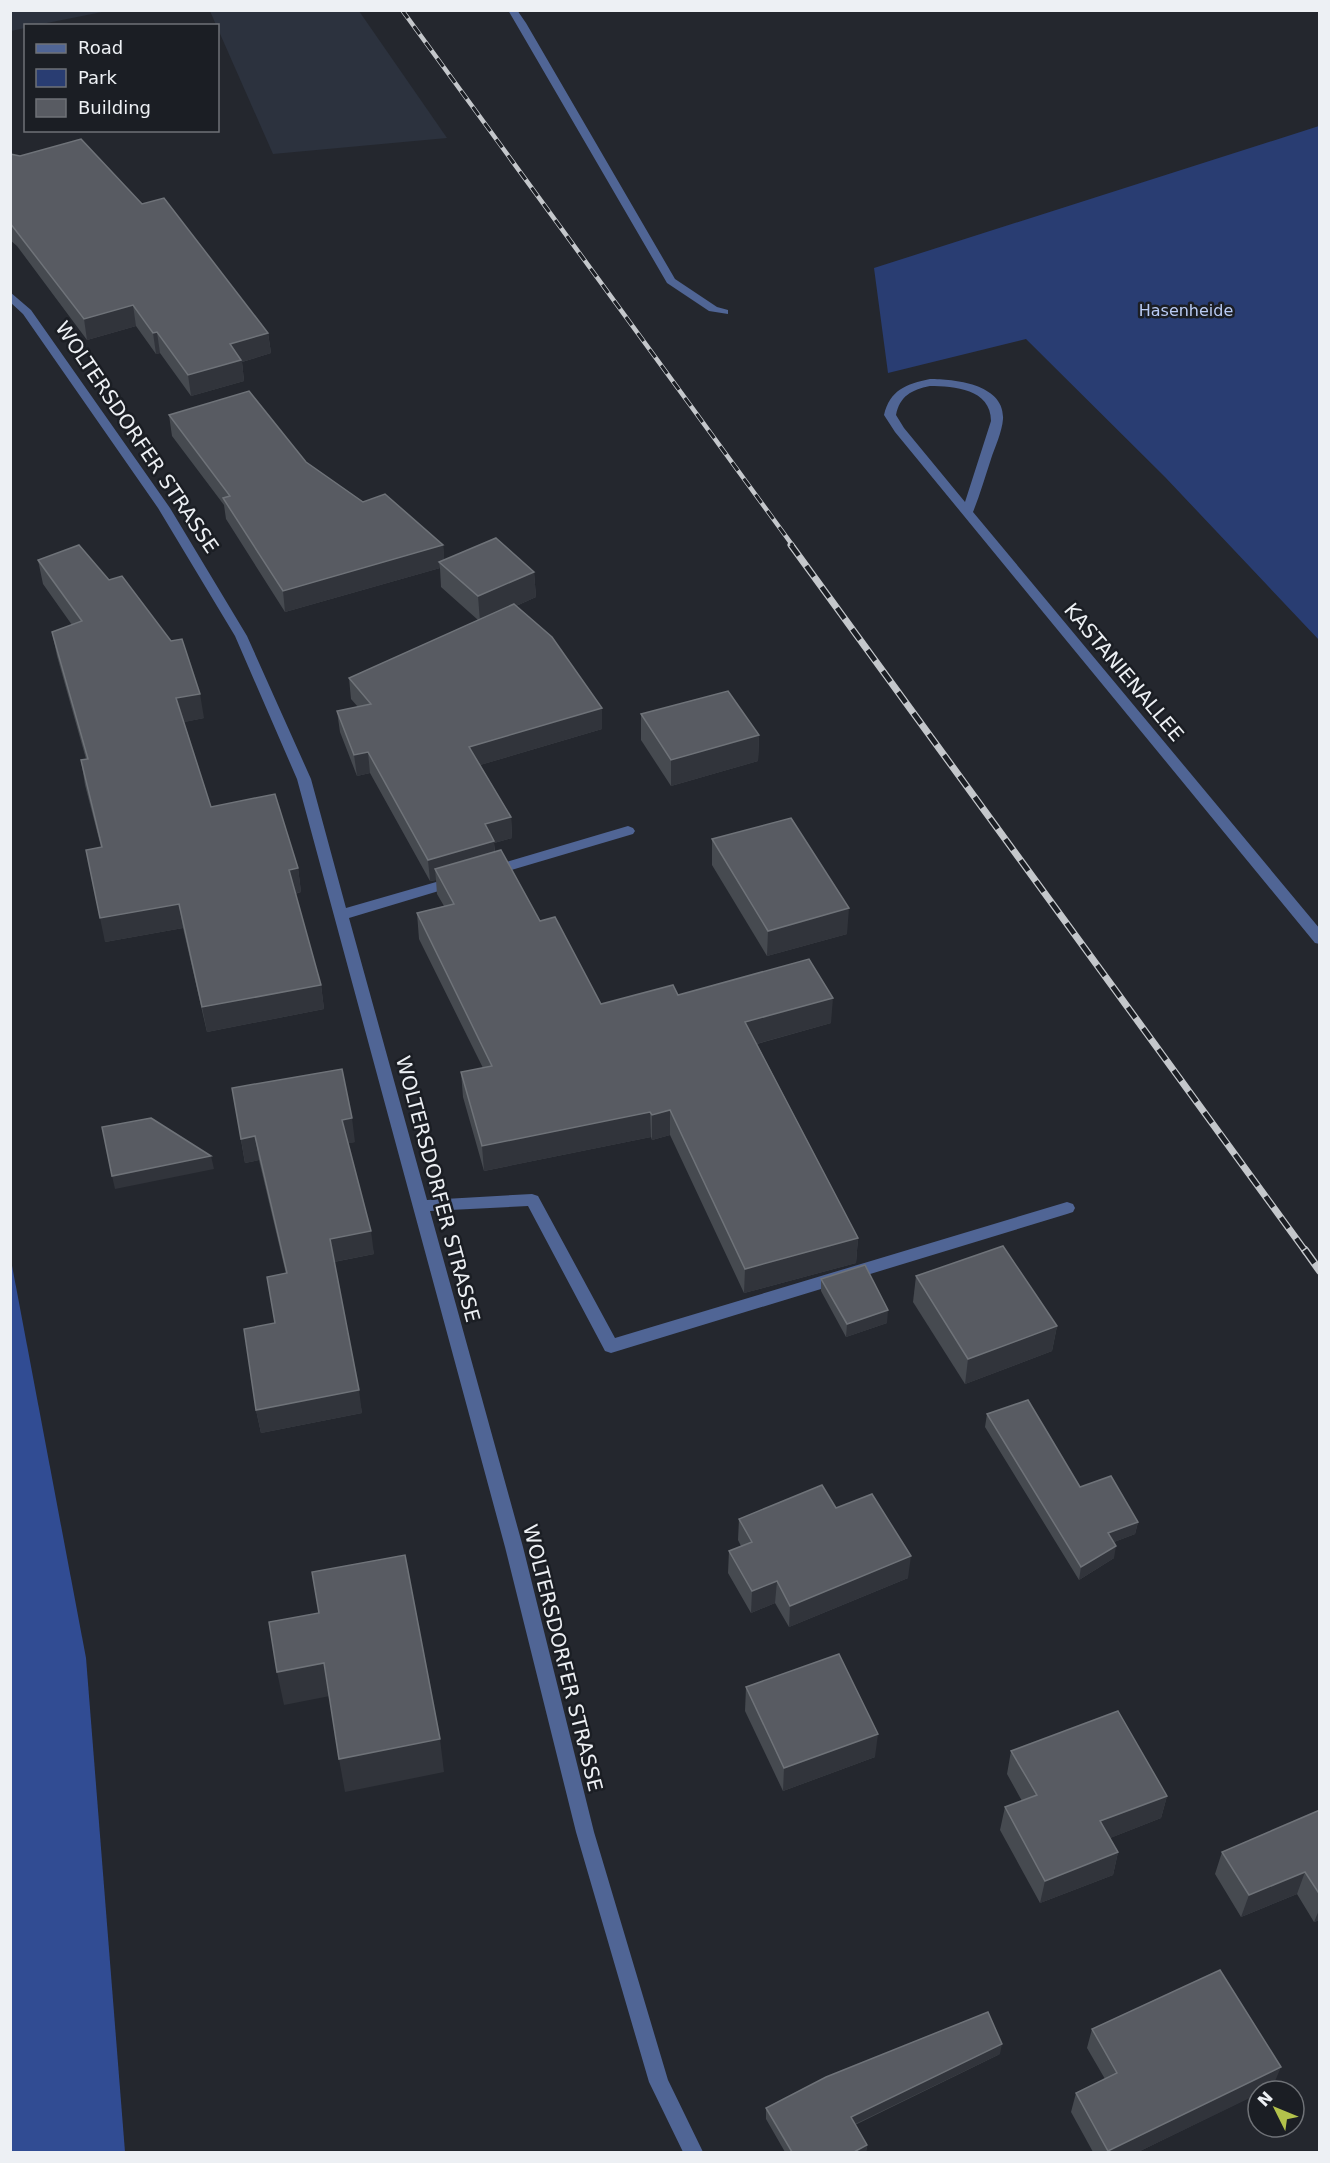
<svg xmlns="http://www.w3.org/2000/svg" width="1330" height="2163" viewBox="0 0 1330 2163" font-family="'DejaVu Sans',sans-serif">
<style>
.built{fill:#2c323e}
.green{fill:#293d72}
.forest{fill:#314c93}
.lines{fill:none;stroke-linecap:round;stroke-linejoin:round}
.minor{fill:#506595;fill-rule:evenodd}
.rail-far2-casing{stroke:#c4c7cb;stroke-width:4.5}
.rail-far1-casing{stroke:#c4c7cb;stroke-width:7}
.rail-casing{stroke:#c4c7cb;stroke-width:8}
.rail-far2{stroke:#1b1e24;stroke-width:3;stroke-dasharray:10;stroke-linecap:butt}
.rail-far1{stroke:#1b1e24;stroke-width:4.5;stroke-dasharray:13;stroke-linecap:butt}
.rail{stroke:#1b1e24;stroke-width:5;stroke-dasharray:16;stroke-linecap:butt}
.wall{fill:#464a50}
.shaded-wall{fill:#31343b}
.building{fill:#585b62;stroke:#6f7379;stroke-width:1.5}
.labels{text-anchor:middle;stroke-width:5;stroke-linejoin:round;paint-order:stroke}
.far-park-label{font-size:16px;fill:#b9cbf4;stroke:#1b1e24}
.street-label{font-size:20px;fill:#edf0f4;stroke:#1b1e24}
</style>
<rect width="100%" height="100%" fill="#24272e"/>
<!-- built -->
<g class="built">
<polygon points="10,11 11,10 107,11 37,25 26,26 25,28 11,31"/>
<polygon points="210,11 359,11 447,138 273,154"/>
</g>
<!-- green -->
<polygon class="green" points="1319,126 1320,126 1319,640 1165,477 1026,339 888,373 874,268"/>
<!-- forest -->
<polygon class="forest" points="10,1255 86,1658 125,2152 11,2152"/>
<g class="lines">
<!-- minor -->
<g class="minor">
<polygon points="508,10 517,10 526,23 675,279 717,307 728,310 728,314 709,311 667,283"/>
<polygon points="10,292 31,310 170,508 247,636 311,779 346,908 457,876 464,881 462,884 349,918 427,1200 532,1194 538,1196 615,1338 1067,1202 1073,1204 1075,1208 1073,1212 1067,1214 611,1353 605,1351 528,1206 430,1211 523,1547 594,1832 668,2080 703,2152 683,2152 649,2082 576,1832 505,1547 297,779 235,636 158,508 23,314 10,302"/>
<path d="M930 379C954 379 1005 384 1003 419 1002 432 995 447 991 459 985 477 980 495 973 512L1320 929V944L1315 943 895 432 884 415C890 390 906 384 930 379ZM930 386C954 386 991 389 991 421L965 502 904 428 896 415C900 396 911 390 930 386Z"/>
<polygon points="628,826 633,828 635,831 633,834 491,876 484,871 486,868"/>
</g>
<!-- rail-far2 casing -->
<g class="rail-far2-casing">
<polyline id="rail-far2" points="402,10 793,546"/>
</g>
<!-- rail-far1 casing -->
<g class="rail-far1-casing">
<polyline id="rail-far1" points="791,545 1306,1252"/>
</g>
<!-- rail casing -->
<g class="rail-casing">
<polyline id="rail" points="1305,1250 1320,1271"/>
</g>
<!-- rail-far2 -->
<use href="#rail-far2" class="rail-far2"/>
<!-- rail-far1 -->
<use href="#rail-far1" class="rail-far1"/>
<!-- rail -->
<use href="#rail" class="rail"/>
</g>
<!-- wall -->
<g class="wall">
<polygon points="10,154 142,204 268,333 271,353 242,362 244,381 191,396 160,353 156,354 136,326 87,340 17,246 10,240"/>
<polygon points="169,415 306,462 363,502 443,545 444,560 534,572 536,597 516,606 602,708 602,729 480,765 511,817 512,838 494,843 495,852 540,921 601,1004 678,995 831,1023 757,1044 858,1238 856,1263 744,1293 670,1135 652,1140 651,1137 484,1171 463,1097 461,1072 483,1068 419,939 417,913 444,906 437,894 436,880 430,881 370,773 357,776 340,732 337,711 358,707 351,699 349,678 478,620 441,587 440,568 285,612 226,519 224,505 172,436"/>
<polygon points="38,560 204,718 184,722 211,807 298,868 301,892 295,894 321,985 324,1009 207,1032 183,928 105,942 101,847 85,785 81,760 86,759 57,656 52,632 72,625 43,584"/>
<polygon points="641,714 759,735 758,761 671,786 641,740"/>
<polygon points="712,839 847,934 767,956 712,865"/>
<polygon points="232,1088 355,1142 348,1143 374,1254 334,1262 362,1413 261,1433 256,1410 286,1274 259,1160 245,1163"/>
<polygon points="916,1276 1057,1326 1052,1351 965,1384 913,1302"/>
<polygon points="821,1279 887,1323 846,1337 821,1291"/>
<polygon points="987,1414 1080,1487 1138,1522 1135,1534 1114,1542 1114,1558 1079,1580 985,1427"/>
<polygon points="836,1508 908,1578 789,1627 775,1603 751,1613 728,1573 729,1551 741,1546 738,1540 739,1519"/>
<polygon points="746,1687 875,1757 783,1791 745,1711"/>
<polygon points="1011,1751 1167,1796 1161,1818 1110,1838 1118,1852 1113,1875 1040,1903 1000,1830 1005,1807 1022,1801 1007,1774"/>
<polygon points="1320,1810 1320,1920 1314,1922 1297,1894 1241,1917 1215,1874 1222,1852"/>
<polygon points="1092,2029 1273,2086 1138,2152 1093,2152 1071,2112 1076,2093 1105,2079 1087,2048"/>
<polygon points="1000,2054 855,2125 867,2145 866,2152 785,2152 766,2119 766,2108"/>
</g>
<!-- shaded-wall -->
<g class="shaded-wall">
<polygon points="133,305 136,326 87,340 84,319"/>
<polygon points="157,332 160,353 156,354 153,333"/>
<polygon points="268,333 271,353 242,362 244,381 191,396 188,375 230,344"/>
<polygon points="443,545 445,566 439,562 440,568 285,612 283,591"/>
<polygon points="534,572 536,597 480,622 478,596"/>
<polygon points="200,694 204,718 180,723 176,698"/>
<polygon points="602,708 602,729 470,768 469,747"/>
<polygon points="759,735 758,761 671,786 671,760"/>
<polygon points="368,752 370,773 357,776 354,755"/>
<polygon points="511,817 512,838 494,843 495,862 435,869 436,880 430,881 428,860 485,824"/>
<polygon points="298,868 301,892 292,894 289,870"/>
<polygon points="179,904 183,928 105,942 100,918"/>
<polygon points="849,908 847,934 767,956 768,931"/>
<polygon points="321,985 324,1009 207,1032 202,1007"/>
<polygon points="833,998 831,1023 745,1047 745,1022"/>
<polygon points="670,1110 670,1135 652,1140 652,1115"/>
<polygon points="650,1112 651,1137 484,1171 482,1146"/>
<polygon points="352,1118 355,1142 345,1144 342,1120"/>
<polygon points="255,1136 259,1160 245,1163 241,1139"/>
<polygon points="211,1156 214,1169 115,1189 112,1176"/>
<polygon points="371,1231 374,1254 333,1262 330,1239"/>
<polygon points="858,1238 856,1263 744,1293 745,1269"/>
<polygon points="888,1310 887,1323 846,1337 847,1324"/>
<polygon points="1057,1326 1052,1351 965,1384 968,1359"/>
<polygon points="359,1390 362,1413 261,1433 256,1410"/>
<polygon points="1138,1522 1135,1534 1106,1545 1108,1533"/>
<polygon points="1116,1546 1114,1558 1079,1580 1081,1567"/>
<polygon points="911,1556 908,1578 789,1627 790,1606"/>
<polygon points="777,1581 775,1603 751,1613 752,1591"/>
<polygon points="324,1663 330,1696 284,1705 277,1672"/>
<polygon points="878,1734 875,1757 783,1791 784,1768"/>
<polygon points="440,1739 444,1772 345,1792 339,1759"/>
<polygon points="1167,1796 1161,1818 1095,1844 1100,1821"/>
<polygon points="1118,1852 1113,1875 1040,1903 1045,1881"/>
<polygon points="1305,1872 1297,1894 1241,1917 1249,1895"/>
<polygon points="1320,1908 1320,1920 1314,1922"/>
<polygon points="1002,2044 1000,2054 849,2127 851,2117"/>
<polygon points="1281,2067 1273,2086 1264,2091 1258,2091 1258,2094 1138,2152 1107,2152 1108,2151"/>
<polygon points="867,2145 866,2152 854,2152"/>
</g>
<!-- building -->
<g class="building">
<polygon points="81,139 142,204 164,198 268,333 230,344 241,360 188,375 157,332 153,333 133,305 84,319 10,223 10,154 20,156"/>
<polygon points="249,391 306,462 363,502 385,494 443,545 283,591 223,498 230,496 169,415"/>
<polygon points="496,538 534,572 478,596 439,562"/>
<polygon points="79,545 109,580 122,576 171,641 182,639 200,694 176,698 211,807 275,794 298,868 289,870 321,985 202,1007 179,904 100,918 86,850 102,847 81,760 88,759 52,632 82,621 38,560"/>
<polygon points="514,604 552,637 602,708 469,747 511,817 485,824 494,841 428,860 368,752 354,755 337,711 371,704 349,678"/>
<polygon points="728,691 759,735 671,760 641,714"/>
<polygon points="791,818 849,908 768,931 712,839"/>
<polygon points="501,850 540,921 555,917 601,1004 673,985 678,995 809,959 833,998 745,1022 858,1238 745,1269 670,1110 652,1115 650,1112 482,1146 461,1072 492,1066 417,913 454,904 435,869"/>
<polygon points="342,1069 352,1118 342,1120 371,1231 330,1239 359,1390 256,1410 244,1329 275,1323 267,1277 287,1273 255,1136 241,1139 232,1088"/>
<polygon points="151,1118 211,1156 112,1176 102,1127"/>
<polygon points="1003,1246 1057,1326 968,1359 916,1276"/>
<polygon points="865,1265 888,1310 847,1324 821,1279"/>
<polygon points="1028,1400 1080,1487 1111,1476 1138,1522 1108,1533 1116,1546 1081,1567 987,1414"/>
<polygon points="822,1485 836,1508 872,1494 911,1556 790,1606 777,1581 752,1591 729,1551 752,1542 739,1519"/>
<polygon points="405,1555 440,1739 339,1759 324,1663 277,1672 269,1622 319,1613 312,1572"/>
<polygon points="839,1654 878,1734 784,1768 746,1687"/>
<polygon points="1118,1711 1167,1796 1100,1821 1118,1852 1045,1881 1005,1807 1037,1795 1011,1751"/>
<polygon points="1320,1810 1320,1895 1305,1872 1249,1895 1222,1852"/>
<polygon points="1220,1970 1281,2067 1108,2151 1076,2093 1117,2073 1092,2029"/>
<polygon points="988,2012 1002,2044 851,2117 867,2145 854,2152 792,2152 766,2108 826,2077"/>
</g>
<g class="labels">
<!-- far-park labels -->
<g class="far-park-label">
<text x="1186" y="316">Hasenheide</text>
</g>
<!-- street labels -->
<g class="street-label">
<text transform="translate(137 437) rotate(56)" y="7">WOLTERSDORFER STRASSE</text>
<text transform="translate(1124 672) rotate(50)" y="7">KASTANIENALLEE</text>
<text transform="translate(438 1189) rotate(75)" y="7">WOLTERSDORFER STRASSE</text>
<text transform="translate(563 1658) rotate(76)" y="7">WOLTERSDORFER STRASSE</text>
</g>
</g>
<!-- border -->
<rect width="1330" height="2163" fill="none" stroke="#edf0f4" stroke-width="24"/>
<!-- legend -->
<rect x="24" y="24" width="195" height="108" fill="#1b1e24" stroke="#6f7277" stroke-width="1.5"/>
<rect x="36" y="44" width="30" height="9" fill="#506595" stroke="#6f7277" stroke-width="1.5"/>
<text x="78" y="54" font-size="18" fill="#edf0f4">Road</text>
<rect x="36" y="69" width="30" height="18" fill="#293d72" stroke="#6f7277" stroke-width="1.5"/>
<text x="78" y="84" font-size="18" fill="#edf0f4">Park</text>
<rect x="36" y="99" width="30" height="18" fill="#585b62" stroke="#6f7277" stroke-width="1.5"/>
<text x="78" y="114" font-size="18" fill="#edf0f4">Building</text>
<!-- north arrow -->
<g transform="translate(1276 2109) rotate(313)"><circle r="28" fill="#1b1e24" stroke="#6f7277" stroke-width="1.5"/>
<path d="M0-4.5L10 22L0 15L-10 22Z" fill="#b3c24b"/>
<text y="-9" font-size="16" font-weight="bold" text-anchor="middle" fill="#edf0f4">N</text>
</g>
</svg>
